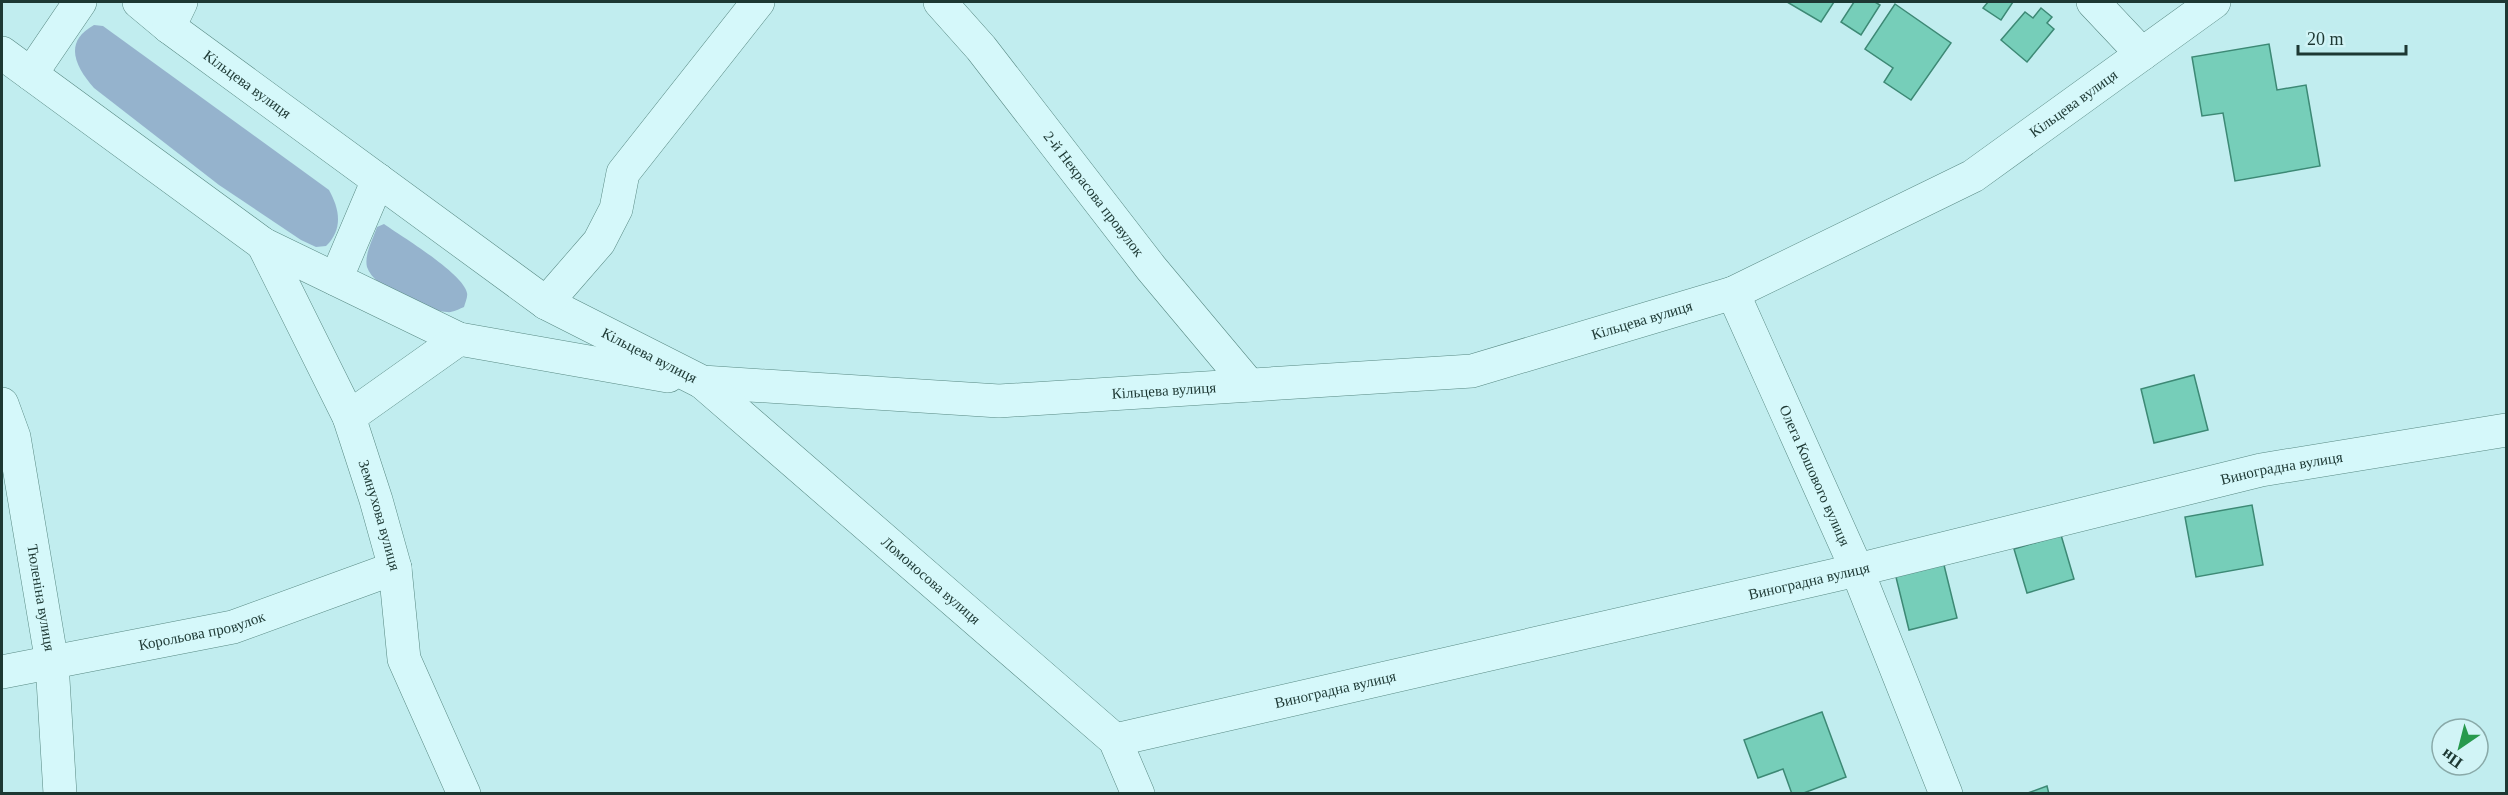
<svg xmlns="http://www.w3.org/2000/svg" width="2508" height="795" viewBox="0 0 2508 795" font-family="'Times New Roman',serif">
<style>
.green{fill:#95b3cd}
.building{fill:#76ceb9;stroke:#3d8975;stroke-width:1.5}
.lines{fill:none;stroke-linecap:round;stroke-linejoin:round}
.minor-casing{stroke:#588983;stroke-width:34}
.minor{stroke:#d5f8fa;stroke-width:33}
.labels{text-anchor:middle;stroke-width:4.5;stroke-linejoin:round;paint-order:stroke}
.street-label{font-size:15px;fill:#1d3833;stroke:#d1f4f6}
</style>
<rect width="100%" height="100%" fill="#c1edef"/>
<!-- green -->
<g class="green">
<path d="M94 25 103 26 329 190C340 210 343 229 326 246L316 247 301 240 219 185 94 88C75 66 63 42 94 25Z"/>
<path d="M384 224C401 236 464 274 467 293 468 297 465 303 464 307 459 309 452 313 447 312 426 310 374 289 367 267 364 255 373 239 377 227Z"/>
</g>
<!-- building -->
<g class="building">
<polygon points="1787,2 1834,2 1821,22"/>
<polygon points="1854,2 1875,2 1880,5 1861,35 1841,22"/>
<polygon points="1988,2 2013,2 2001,20 1983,8"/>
<polygon points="1895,4 1951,43 1911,100 1884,82 1893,68 1865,49"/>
<polygon points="2041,8 2052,17 2047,23 2054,29 2027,62 2001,40 2025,12 2033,18"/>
<polygon points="2269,44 2277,90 2306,85 2320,166 2235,181 2223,113 2202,116 2192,57"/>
<polygon points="2194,375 2208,430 2154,443 2141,389"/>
<polygon points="2252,505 2263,565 2196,577 2185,517"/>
<polygon points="2061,535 2074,579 2027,593 2014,549"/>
<polygon points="1943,561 1957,618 1909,630 1895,573"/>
<polygon points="1822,712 1846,777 1801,794 1792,794 1783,769 1758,778 1744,740"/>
<polygon points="2047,786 2049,794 2025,794"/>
</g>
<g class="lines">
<!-- minor casing -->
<g class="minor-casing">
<g id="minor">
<path id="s1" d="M139 2 169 27 546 303 702 382 999 401 1472 371 1733 293 1973 176 2214 2"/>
<path id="s2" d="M940 2 981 48 1151 268 1249 385"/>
<polyline points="2093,2 2142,54"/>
<polyline points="169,27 181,2"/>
<polyline points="2,53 263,244 459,339 668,376"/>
<polyline points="31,74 80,2"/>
<path id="s3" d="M263 244 349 417 376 500 395 568 404 659 464 794"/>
<polyline points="336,279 378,180"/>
<path id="s4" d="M1733 293 1857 570 1946 794"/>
<polyline points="546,303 599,242 616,209 623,173 758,2"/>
<path id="s5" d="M702 382 1115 740 1138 794"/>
<path id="s6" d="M2 404 14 437 52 663 60 794"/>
<polyline points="349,417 459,339"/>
<path id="s7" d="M2 672 233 627 395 568"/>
<path id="s8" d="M1115 740 1857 570 2261 470 2506 430"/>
</g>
</g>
<!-- minor -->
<use href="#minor" class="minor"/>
</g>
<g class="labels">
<!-- street labels -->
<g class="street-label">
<text dy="5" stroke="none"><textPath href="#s1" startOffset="136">Кільцева вулиця</textPath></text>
<text dy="5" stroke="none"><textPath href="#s1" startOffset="2116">Кільцева вулиця</textPath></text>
<text dy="5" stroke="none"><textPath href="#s2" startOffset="246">2-й Некрасова провулок</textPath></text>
<text dy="5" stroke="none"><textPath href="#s1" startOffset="1630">Кільцева вулиця</textPath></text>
<text dy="5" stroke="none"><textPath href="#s1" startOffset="622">Кільцева вулиця</textPath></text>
<text dy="5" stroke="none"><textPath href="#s1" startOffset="1144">Кільцева вулиця</textPath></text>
<text dy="5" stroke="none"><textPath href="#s8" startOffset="1198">Виноградна вулиця</textPath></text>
<text dy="5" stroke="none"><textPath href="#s4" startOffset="200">Олега Кошового вулиця</textPath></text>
<text dy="5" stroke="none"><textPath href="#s3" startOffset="296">Земнухова вулиця</textPath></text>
<text dy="5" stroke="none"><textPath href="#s5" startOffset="303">Ломоносова вулиця</textPath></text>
<text dy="5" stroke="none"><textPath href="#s8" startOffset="712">Виноградна вулиця</textPath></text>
<text dy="5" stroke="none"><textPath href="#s6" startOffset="198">Тюленіна вулиця</textPath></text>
<text dy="5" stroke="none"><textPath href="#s7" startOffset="204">Корольова провулок</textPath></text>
<text dy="5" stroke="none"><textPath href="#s8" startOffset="226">Виноградна вулиця</textPath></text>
</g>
</g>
<!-- border -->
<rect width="2508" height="795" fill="none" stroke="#1d3833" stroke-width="6"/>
<!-- north arrow -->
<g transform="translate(2460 747) rotate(215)"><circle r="28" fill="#d1f4f6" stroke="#89a9a8" stroke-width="1.5"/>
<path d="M0-4.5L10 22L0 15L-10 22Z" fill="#27994d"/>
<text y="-9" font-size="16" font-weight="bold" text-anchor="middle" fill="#1d3833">Пн</text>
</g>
<!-- scale -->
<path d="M2298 45v9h108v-9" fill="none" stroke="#1d3833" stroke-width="3"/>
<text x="2307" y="45" font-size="18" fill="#1d3833" stroke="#d1f4f6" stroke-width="4.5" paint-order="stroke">20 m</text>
</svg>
